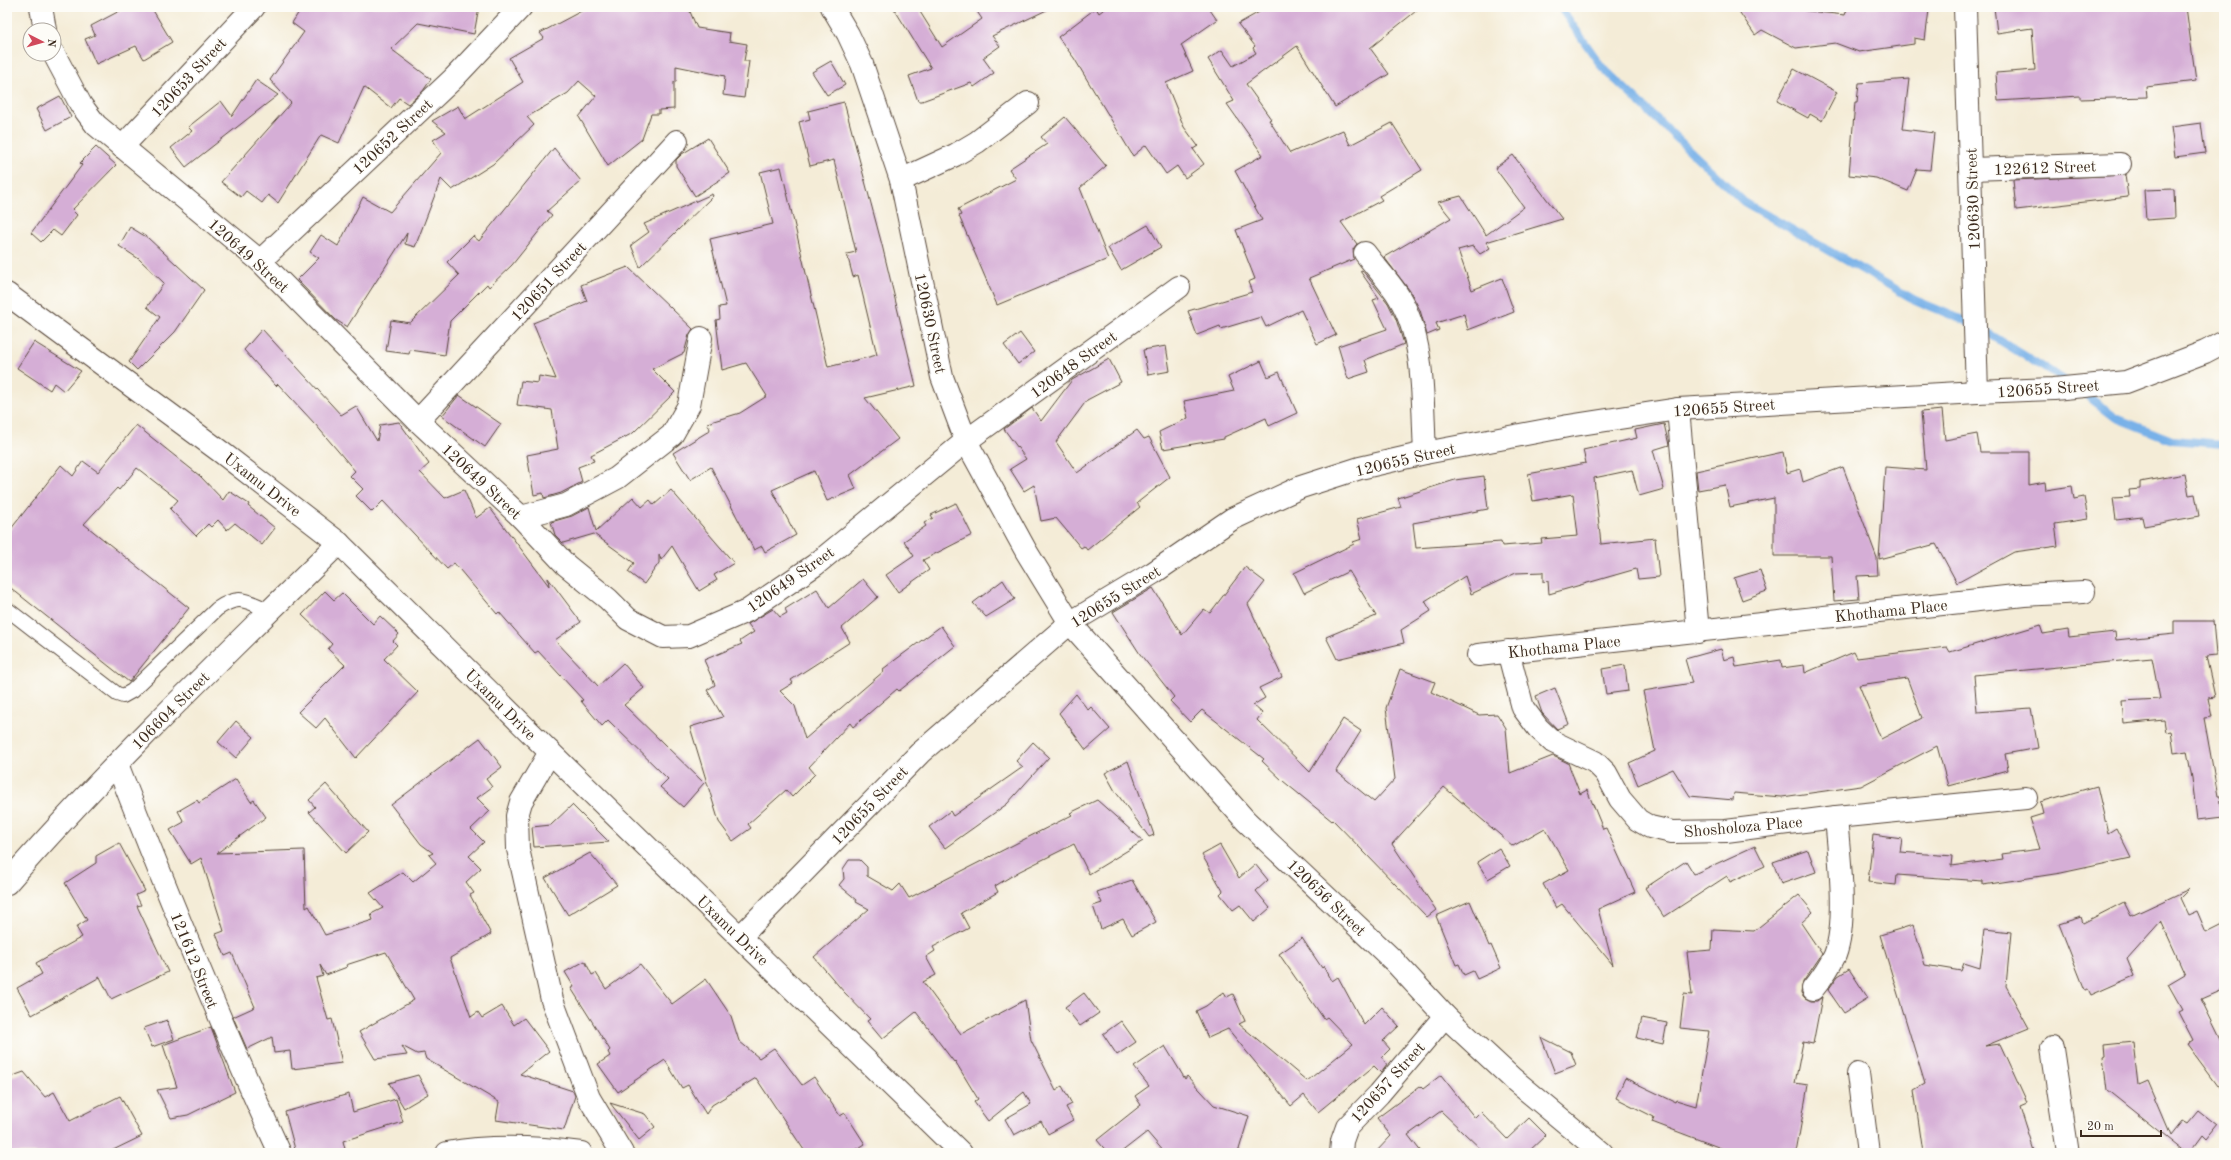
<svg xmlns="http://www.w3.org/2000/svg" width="2231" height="1160" viewBox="0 0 2231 1160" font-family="'Old Standard TT',serif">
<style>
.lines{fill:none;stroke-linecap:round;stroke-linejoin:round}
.stream{stroke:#78b1e8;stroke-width:8}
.building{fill:#d5aed6;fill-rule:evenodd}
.service-casing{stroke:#57473a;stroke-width:16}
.minor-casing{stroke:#57473a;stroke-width:24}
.tertiary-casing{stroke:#57473a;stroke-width:24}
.service{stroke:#fff;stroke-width:14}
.minor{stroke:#fff;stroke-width:22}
.tertiary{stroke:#fff;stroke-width:22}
.labels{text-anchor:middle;stroke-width:3;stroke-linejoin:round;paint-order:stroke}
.street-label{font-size:16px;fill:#3b2a1e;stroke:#fdfcf7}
</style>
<rect width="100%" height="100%" fill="#fdfcf7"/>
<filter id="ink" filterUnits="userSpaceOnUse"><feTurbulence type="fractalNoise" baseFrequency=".025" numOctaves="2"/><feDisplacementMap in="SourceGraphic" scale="8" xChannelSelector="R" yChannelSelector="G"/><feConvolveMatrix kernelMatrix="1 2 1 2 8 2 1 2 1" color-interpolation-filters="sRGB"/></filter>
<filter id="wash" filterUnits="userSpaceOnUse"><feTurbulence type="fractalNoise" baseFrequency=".012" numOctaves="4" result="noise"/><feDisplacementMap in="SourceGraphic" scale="16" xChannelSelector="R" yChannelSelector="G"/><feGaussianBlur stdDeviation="0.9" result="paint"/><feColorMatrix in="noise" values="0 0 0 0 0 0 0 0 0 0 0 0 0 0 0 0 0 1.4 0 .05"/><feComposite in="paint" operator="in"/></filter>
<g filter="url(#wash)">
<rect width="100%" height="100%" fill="#f4ecd7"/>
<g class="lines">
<!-- stream -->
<g class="stream">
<polyline points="1560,7 1602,67 1744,202 1915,300 1975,325 2069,383"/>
<polyline points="2080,390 2116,418 2172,440 2224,444"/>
</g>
</g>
<g id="blocks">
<!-- building -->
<g class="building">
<polygon points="127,7 151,7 172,42 144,59 136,46 96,64 85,39 95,35 91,26"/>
<polygon points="302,7 479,7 474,34 418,23 391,49 431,79 423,91 408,104 399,98 391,108 364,87 339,143 321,135 278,203 268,195 262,203 246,191 241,197 221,182 291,103 270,80 304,32 292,23"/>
<polygon points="589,7 688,7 697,28 730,33 729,41 747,44 744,61 749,61 744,98 723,95 725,76 676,66 676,82 674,82 674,109 659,110 659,114 651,114 642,139 608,166 579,117 596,96 579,81 568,93 527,117 534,125 493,164 452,190 441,179 415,247 405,244 407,233 347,327 336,320 297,280 319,258 310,252 321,235 338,246 363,197 390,212 441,153 433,140 446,132 432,121 458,106 465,119 523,82 509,58 544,38 540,33"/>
<polygon points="893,7 917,7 942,47 982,19 974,7 1053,7 992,36 1000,46 983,58 994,73 974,87 971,83 922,101 918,101 909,76 931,68"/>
<polygon points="1107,7 1208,7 1217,20 1181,45 1193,71 1166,83 1184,127 1198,146 1193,149 1204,164 1185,178 1177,166 1166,174 1146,145 1133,156 1074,58 1058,37 1096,8 1099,13"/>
<polygon points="1268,7 1421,7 1370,48 1389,74 1335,107 1297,46 1246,84 1271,119 1269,120 1290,153 1343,130 1350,145 1392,123 1422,170 1379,196 1382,200 1341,222 1357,244 1353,249 1354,259 1309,278 1336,335 1317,344 1301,310 1266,327 1261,317 1221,329 1220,326 1197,335 1188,311 1252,292 1248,282 1255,279 1236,230 1262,220 1235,171 1263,155 1227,104 1234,101 1208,59 1222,50 1233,66 1256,53 1253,48 1255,46 1238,24"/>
<polygon points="1736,7 1800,7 1799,10 1845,15 1848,7 1909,7 1929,10 1925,40 1914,38 1914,44 1859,52 1835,43 1796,48 1762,30 1755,35"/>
<polygon points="1994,7 2186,7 2196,81 2146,87 2147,97 2080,99 2080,96 1998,101 1996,73 2035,70 2032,28 1997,33"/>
<polygon points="831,61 845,85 827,95 812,72"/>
<polygon points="1794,69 1837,92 1822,121 1810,114 1808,118 1777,101"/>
<polygon points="1909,79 1903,129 1934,133 1930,170 1917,169 1908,191 1876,178 1849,175 1855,102 1857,102 1859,83"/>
<polygon points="256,80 278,95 186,167 171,148 192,131 188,127 221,101 232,116"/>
<polygon points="60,96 71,117 47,130 36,109"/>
<polygon points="844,102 882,245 916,386 865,398 898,439 850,475 856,489 827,501 814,471 772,490 796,535 765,552 762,546 754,550 711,467 690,480 673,453 709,431 710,429 707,423 740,413 767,396 746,363 722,370 716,320 720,319 719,307 726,306 710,239 773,224 760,172 781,167 828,367 877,355 858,275 853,277 847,254 856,252 834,160 810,166 799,122 810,119 808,111"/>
<polygon points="1065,117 1106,166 1080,188 1108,259 997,305 959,216 961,215 958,209 1016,179 1009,169 1047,144 1041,137"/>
<polygon points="2201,123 2205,153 2175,157 2171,127"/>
<polygon points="708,138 730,173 695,196 676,166 676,160 682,154"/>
<polygon points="96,147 116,165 72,210 77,215 61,236 53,230 41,242 31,233 82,165 80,163"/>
<polygon points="554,148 581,181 547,211 552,215 512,265 489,287 487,284 450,321 445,355 410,350 409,354 386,351 391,320 410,323 459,275 447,262 473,236 479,241"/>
<polygon points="1513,155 1562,219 1486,242 1490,248 1480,254 1473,246 1458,250 1472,290 1502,278 1514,312 1468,330 1464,314 1436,323 1439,330 1427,335 1420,310 1410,291 1384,257 1451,218 1438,202 1461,196 1486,235 1524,207 1495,168"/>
<polygon points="2125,175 2128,197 2016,210 2013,180"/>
<polygon points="2174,189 2175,218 2146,220 2144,190"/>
<polygon points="712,194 713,196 640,267 631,245 649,232 644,224"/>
<polygon points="1148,225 1161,247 1121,270 1108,248"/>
<polygon points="130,227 148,238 204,290 175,332 137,370 129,362 160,317 147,307 164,283 139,259 119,246"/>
<polygon points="628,267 693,329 689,335 684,353 652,369 675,392 633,433 591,455 594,461 578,467 582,482 561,493 544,498 543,493 534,495 527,455 558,449 552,410 517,405 521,381 538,383 539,376 556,379 533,323 587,301 581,285"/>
<polygon points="1362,270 1388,303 1396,319 1404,344 1365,360 1369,372 1348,379 1338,346 1387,329 1373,300 1379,298 1360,271"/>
<polygon points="262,329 341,415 356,406 377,441 380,425 399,422 429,464 420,472 445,498 464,490 476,518 490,508 549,586 548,578 581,622 555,640 598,686 623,663 644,688 624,705 704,783 683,807 660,787 668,779 608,720 602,726 581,701 583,700 538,651 535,653 499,612 497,614 454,563 447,569 383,501 372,512 356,496 363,489 350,476 355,471 315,424 278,384 276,386 244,350"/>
<polygon points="1020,333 1034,352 1018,364 1004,345"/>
<polygon points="34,342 81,371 64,391 54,383 50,390 17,368"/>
<polygon points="1166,346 1170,371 1148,375 1143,350"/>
<polygon points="1109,359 1121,382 1087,400 1056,442 1077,473 1137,430 1144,439 1149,437 1170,477 1137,503 1140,507 1087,550 1084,546 1081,548 1056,518 1041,521 1034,485 1024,491 1010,469 1026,459 1004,429 1032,408 1041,421 1072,380"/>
<polygon points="1261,361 1268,377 1279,372 1297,413 1269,426 1266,418 1224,437 1224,439 1163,449 1159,432 1188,418 1184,401 1234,391 1228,377"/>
<polygon points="459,395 501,424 485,447 442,416"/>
<polygon points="1942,410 1945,440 1977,434 1980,452 2029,452 2029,485 2045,482 2046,490 2072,486 2074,499 2084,497 2088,519 2055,524 2058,546 2014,552 1957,583 1936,544 1879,559 1885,467 1926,470 1921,412"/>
<polygon points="1664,424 1669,445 1653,450 1664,489 1639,496 1632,470 1594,478 1601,544 1655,538 1659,577 1638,579 1636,569 1549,594 1548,581 1543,582 1543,572 1516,573 1471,594 1465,576 1425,601 1431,611 1401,630 1404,643 1337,659 1326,637 1376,616 1349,571 1304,593 1294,573 1354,544 1353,542 1362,539 1357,519 1401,507 1398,498 1455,480 1484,476 1488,509 1413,523 1416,548 1501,542 1502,546 1542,543 1541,539 1578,536 1573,494 1533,501 1528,474 1586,463 1583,450 1637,438 1635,430"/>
<polygon points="136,425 200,476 223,500 229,491 249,504 248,506 275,528 262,545 235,523 227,530 218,520 211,527 208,524 196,536 170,509 178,500 137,468 119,490 117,488 84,524 189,608 129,682 7,585 7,534 61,465 73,476 83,461 98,472"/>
<polygon points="1783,452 1787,473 1800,469 1803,482 1843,467 1877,558 1878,575 1857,576 1859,599 1834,601 1831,556 1774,556 1774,498 1730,507 1725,485 1698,490 1696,471"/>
<polygon points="2185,474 2189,495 2195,494 2199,516 2144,526 2142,517 2116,520 2113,498 2130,497 2129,490 2140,489 2140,482"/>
<polygon points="671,490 734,563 714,575 717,580 699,591 672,546 661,560 659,554 659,563 644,584 628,572 634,563 594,534 563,543 555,535 551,522 572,516 589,507 596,531 633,497 642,507 650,500 654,505"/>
<polygon points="956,503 972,535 923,560 929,570 898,592 886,575 914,556 904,541 926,526 924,523 933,518 931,515"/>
<polygon points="1245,567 1265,582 1248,604 1282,677 1259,688 1265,698 1253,705 1262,713 1257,720 1310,772 1343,719 1361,731 1336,771 1374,802 1395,779 1386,708 1400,669 1435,682 1431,692 1479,715 1497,714 1506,728 1510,773 1553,756 1568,763 1580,794 1587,790 1603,829 1606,828 1635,892 1598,909 1613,965 1562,904 1556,908 1543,884 1569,870 1545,828 1513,846 1444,787 1392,844 1436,910 1427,917 1333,820 1332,821 1283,781 1262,761 1264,759 1202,710 1190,722 1170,701 1174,697 1140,654 1113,612 1153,588 1182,635 1204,609 1210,613"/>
<polygon points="1760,570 1767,591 1742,600 1734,578"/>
<polygon points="863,579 878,597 842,628 850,642 791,680 793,683 780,691 795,706 805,739 884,671 883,669 941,626 955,646 899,691 897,689 853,727 850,723 809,767 815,774 792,797 786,790 748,824 751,828 733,841 719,822 690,727 723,717 707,690 715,685 704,660 742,644 740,641 754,632 748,624 773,609 780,617 787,613 785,609 817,589 829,608"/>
<polygon points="1003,580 1015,599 986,617 973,603"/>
<polygon points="325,591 334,600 342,593 373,624 380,616 399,634 393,641 397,645 384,659 418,692 356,758 325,718 316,728 298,712 345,665 328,649 332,644 302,615"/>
<path d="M2174 621H2213L2216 655 2206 656 2215 697 2208 698 2212 717 2204 718 2218 796H2220L2223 817 2197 820 2192 778 2187 751 2174 753 2171 731 2166 732 2164 720 2124 724 2122 701 2160 699 2152 658 1974 675 1977 712 2031 708 2038 748 2005 754 2008 770 1948 786 1937 746 1861 786 1782 797 1734 793 1733 800 1690 796 1673 769 1638 785 1629 763 1655 751 1643 691 1692 683 1685 659 1721 649 1724 660 1734 657 1736 667 1781 660 1782 668 1804 665 1805 673 1854 652 1857 658 1947 647 1950 652 2040 625 2043 634 2068 630 2069 637 2115 632 2116 640 2174 634ZM1907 678 1922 718 1881 739 1859 685Z"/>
<polygon points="1625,665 1628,691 1606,694 1602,669"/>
<polygon points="1555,688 1569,724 1557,729 1542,713 1536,696"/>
<polygon points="1076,694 1088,710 1091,707 1110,729 1086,750 1059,713"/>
<polygon points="236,721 254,737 236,758 218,742"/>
<polygon points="480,738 502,767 486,779 492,787 477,798 490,811 471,829 484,842 469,856 481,868 466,882 474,893 470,895 491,934 450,958 471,1017 478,1012 482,1018 502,1006 514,1025 524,1018 549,1051 520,1074 573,1091 575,1096 564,1130 496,1120 499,1102 426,1059 424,1053 417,1054 402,1046 407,1055 375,1059 359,1032 414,1000 386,952 346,965 347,967 326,975 320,965 323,976 316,978 328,1020 332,1019 342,1063 292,1069 290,1051 274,1053 272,1037 247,1049 233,1017 255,1007 232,953 225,956 216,934 224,931 201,858 191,864 170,830 184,822 178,811 197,800 199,803 236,779 251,802 254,800 266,817 217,853 304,850 306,908 309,906 325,935 373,920 371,914 383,908 370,893 403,872 413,882 436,863 429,855 433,853 421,844 391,805"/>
<polygon points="1033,742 1049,757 1007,804 945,848 929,827 950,811 953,816 1023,767 1016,761"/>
<polygon points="1128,761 1154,835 1149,837 1115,791 1105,773"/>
<polygon points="326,784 368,832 346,853 309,812 315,807 309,800"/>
<polygon points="2097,786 2108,833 2116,828 2131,858 2061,873 1983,885 1983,881 1897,875 1896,885 1868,882 1873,835 1902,839 1900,852 1952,856 1951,866 2003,859 2002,854 2040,849 2030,818 2043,814 2040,802"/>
<polygon points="1097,800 1143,841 1089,874 1074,844 1020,871 995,886 998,892 961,913 969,928 933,947 935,951 926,957 936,975 923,982 961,1034 1025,1000 1031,1040 1056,1090 1062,1086 1072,1104 1066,1107 1073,1120 1048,1134 1041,1121 1014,1135 1005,1119 1031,1104 1024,1092 988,1121 974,1102 978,1099 955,1061 954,1062 916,1012 882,1039 867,1021 870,1019 844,992 814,957 869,909 856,902 857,900 839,885 844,879 843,869 849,860 860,860 867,867 867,876 893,891 900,884 909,898 1072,815 1070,813"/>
<polygon points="572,805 609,842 534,847 532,827 551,825"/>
<polygon points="119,843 145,891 136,895 141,905 137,906 168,972 111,999 100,977 32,1015 17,988 42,974 36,963 82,937 76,927 87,920 65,883 96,863 96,856"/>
<polygon points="1220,845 1239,878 1255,864 1268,880 1256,891 1270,908 1254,922 1240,905 1233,910 1220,894 1223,891 1202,855"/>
<polygon points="1755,846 1765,866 1730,882 1727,876 1664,917 1645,888 1686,861 1694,874"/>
<polygon points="1499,848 1510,866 1488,879 1477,862"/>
<polygon points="1808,850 1816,872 1781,884 1773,862"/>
<polygon points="590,853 617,885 568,915 545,878"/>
<polygon points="1132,880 1156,922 1132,935 1123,919 1101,929 1093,906 1102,903 1097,892"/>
<polygon points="2189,889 2180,898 2188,915 2197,911 2206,932 2224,923 2224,989 2201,999 2224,1046 2224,1094 2187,1044 2193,1040 2178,1011 2182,1009 2168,984 2185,974 2161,921 2127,959 2134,976 2091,995 2088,989 2085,990 2059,924 2081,917 2083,923 2124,902 2131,916"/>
<polygon points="1799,895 1813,912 1801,923 1822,954 1803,982 1801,993 1805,998 1811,1001 1817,1001 1822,997 1813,1044 1803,1042 1795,1083 1808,1085 1796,1153 1734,1153 1652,1122 1654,1117 1616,1098 1625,1078 1675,1102 1676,1100 1696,1106 1709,1031 1680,1028 1684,994 1692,995 1687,952 1712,950 1713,929 1754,931"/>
<polygon points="1470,901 1489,946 1491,945 1501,968 1477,979 1473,971 1464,975 1459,964 1456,965 1436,916"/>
<polygon points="1913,925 1925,965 1961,971 1964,963 1980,968 1985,929 2011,932 2006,986 2029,1028 1985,1046 2000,1044 2027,1103 2020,1106 2035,1153 1923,1153 1914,1090 1925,1084 1880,935"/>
<polygon points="1302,938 1322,968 1324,966 1332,981 1338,977 1364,1025 1382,1007 1399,1026 1383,1041 1390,1049 1382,1057 1387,1065 1381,1073 1374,1066 1318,1112 1304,1095 1291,1106 1228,1029 1208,1038 1196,1011 1206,1006 1224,992 1227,997 1233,994 1245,1021 1239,1024 1307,1081 1353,1044 1327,1017 1324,1019 1279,954"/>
<polygon points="585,961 592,975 596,973 606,989 640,964 672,1004 706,979 731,1016 739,1041 759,1058 774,1048 802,1085 814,1077 840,1116 845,1113 865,1144 851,1153 806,1153 756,1078 712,1105 706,1114 688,1085 682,1088 665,1060 618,1092 598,1064 610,1056 608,1052 610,1050 571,988 574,987 565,972"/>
<polygon points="1849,969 1868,998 1844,1013 1828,990 1838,976"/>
<polygon points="1084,993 1099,1013 1080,1026 1065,1007"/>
<polygon points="1642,1018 1667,1023 1663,1044 1637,1038"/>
<polygon points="167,1020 174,1039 152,1047 144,1028"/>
<polygon points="1121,1021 1136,1042 1117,1055 1103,1034"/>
<polygon points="211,1027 235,1092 188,1115 171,1118 157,1090 177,1087 163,1045"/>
<polygon points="1541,1037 1571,1052 1576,1065 1555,1073"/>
<polygon points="2133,1042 2138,1085 2147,1081 2170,1135 2181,1121 2186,1124 2198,1110 2218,1126 2205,1142 2201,1138 2190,1153 2187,1153 2107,1089 2103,1057 2105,1056 2104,1045"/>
<polygon points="1165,1046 1185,1079 1187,1076 1214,1105 1249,1116 1238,1153 1165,1153 1147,1132 1120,1153 1108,1153 1097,1140 1141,1105 1135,1096 1149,1086 1134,1067"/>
<polygon points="24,1072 45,1097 54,1092 70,1121 120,1096 142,1136 107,1153 7,1153 7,1078"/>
<polygon points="418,1075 428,1094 404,1108 389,1083"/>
<polygon points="1441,1075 1475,1118 1481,1112 1507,1139 1529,1118 1546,1135 1527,1153 1485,1153 1441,1111 1408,1135 1422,1153 1375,1153 1391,1136 1377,1118 1420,1086 1423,1089"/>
<polygon points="349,1094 353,1112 396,1099 403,1122 343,1141 345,1149 332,1153 296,1153 285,1112"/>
<polygon points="610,1103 645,1114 655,1127 639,1140"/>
</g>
</g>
</g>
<g filter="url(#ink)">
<use href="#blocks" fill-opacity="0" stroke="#57473a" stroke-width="1"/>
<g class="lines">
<!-- service casing -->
<g class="service-casing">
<path id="service" d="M7 609 117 694 123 696 132 691 217 609C240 593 246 601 270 611"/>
</g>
<!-- minor casing -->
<g class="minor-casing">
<g id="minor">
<polyline points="41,7 45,30"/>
<polyline points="832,7 848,34 862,64 901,180 942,377 966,441 1026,551 1070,623 1246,821 1394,961 1445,1016 1513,1079 1602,1153"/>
<polyline points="1965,7 1977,392"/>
<polyline points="54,54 81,105 96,125 260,261 418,421 521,517 566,565 608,599 628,619 663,637 689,636 747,611 815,565 966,441 1179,287"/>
<polyline points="122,147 254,7"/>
<polyline points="1971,169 2120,164"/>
<polyline points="901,180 955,155 977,142 1028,103"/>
<path d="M1365 253C1376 268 1390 282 1399 297 1426 342 1422 402 1425 453"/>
<polyline points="260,261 453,79 521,7"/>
<polyline points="1678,409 1698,632"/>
<polyline points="418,421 677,141"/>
<polyline points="521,517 566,505 617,478 672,435 689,405 701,338"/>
<polyline points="1508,651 1523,708 1538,728 1553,742 1595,762 1606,773 1620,799 1638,820 1650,827 1672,832 1726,831 1836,817 2026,798"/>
<polyline points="1478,655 2024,595 2084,592"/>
<polyline points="550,752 521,802 517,816 518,849 552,1000 589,1098 622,1153"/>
<path d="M117 764C168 895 221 1025 280 1153"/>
<path d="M7 883C111 764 226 654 339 543"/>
<polyline points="740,937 920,753 1070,623 1153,573 1232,519 1301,487 1360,468 1425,453 1568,426 1678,409 1977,392 2054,389 2126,382 2205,352 2224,342"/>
<path d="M1813 989C1822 978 1829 968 1835 955 1848 920 1839 856 1836 817"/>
<polyline points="2052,1048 2068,1153"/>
<polyline points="1858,1074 1868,1153"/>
<path d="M447 1153C491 1145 537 1147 581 1153"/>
<polyline points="1341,1153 1342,1141 1347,1127 1379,1094 1445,1016"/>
</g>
</g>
<!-- tertiary casing -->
<g class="tertiary-casing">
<polyline id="tertiary" points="7,294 221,452 339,543 550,752 961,1153"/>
</g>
<!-- service -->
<use href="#service" class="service"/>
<!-- minor -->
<use href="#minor" class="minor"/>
<!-- tertiary -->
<use href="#tertiary" class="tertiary"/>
</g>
</g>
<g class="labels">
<!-- street labels -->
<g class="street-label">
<text transform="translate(188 77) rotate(-47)" y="6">120653 Street</text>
<text transform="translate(392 136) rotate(-43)" y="6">120652 Street</text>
<text transform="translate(2045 167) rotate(-2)" y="6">122612 Street</text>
<text transform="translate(1972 199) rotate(-92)" y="6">120630 Street</text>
<text transform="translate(249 255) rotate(42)" y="6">120649 Street</text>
<text transform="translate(548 281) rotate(-47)" y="6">120651 Street</text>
<text transform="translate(931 323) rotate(78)" y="6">120630 Street</text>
<text transform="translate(1073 364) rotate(-36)" y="6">120648 Street</text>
<text transform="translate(2048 388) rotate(-4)" y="6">120655 Street</text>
<text transform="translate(1724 407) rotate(-4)" y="6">120655 Street</text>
<text transform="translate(1405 459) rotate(-13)" y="6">120655 Street</text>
<text transform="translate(482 481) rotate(43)" y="6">120649 Street</text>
<text transform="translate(263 484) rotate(38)" y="6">Uxamu Drive</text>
<text transform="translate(790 579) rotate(-35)" y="6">120649 Street</text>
<text transform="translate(1115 596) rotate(-32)" y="6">120655 Street</text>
<text transform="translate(1891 610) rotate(-6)" y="6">Khothama Place</text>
<text transform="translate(1564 646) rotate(-6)" y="6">Khothama Place</text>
<text transform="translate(501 704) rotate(45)" y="6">Uxamu Drive</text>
<text transform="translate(170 710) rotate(-45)" y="6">106604 Street</text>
<text transform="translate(869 805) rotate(-46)" y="6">120655 Street</text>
<text transform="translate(1743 826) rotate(-5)" y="6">Shosholoza Place</text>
<text transform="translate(1327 897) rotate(44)" y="6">120656 Street</text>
<text transform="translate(733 930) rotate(44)" y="6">Uxamu Drive</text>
<text transform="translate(195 960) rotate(68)" y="6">121612 Street</text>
<text transform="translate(1387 1082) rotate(-48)" y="6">120657 Street</text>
</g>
</g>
<!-- margin -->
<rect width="2231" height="1160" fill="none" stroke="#fdfcf7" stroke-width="24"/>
<!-- north arrow -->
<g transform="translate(42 42) rotate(96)"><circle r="19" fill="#fdfcf7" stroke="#afa8a0"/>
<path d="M0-3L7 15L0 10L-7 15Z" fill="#d1495b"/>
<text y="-6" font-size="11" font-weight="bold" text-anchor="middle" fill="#3b2a1e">N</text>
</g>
<!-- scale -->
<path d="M2081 1130v6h80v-6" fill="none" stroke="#3b2a1e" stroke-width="2"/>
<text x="2087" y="1130" font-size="12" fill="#3b2a1e" stroke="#fdfcf7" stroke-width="3" paint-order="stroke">20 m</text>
</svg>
